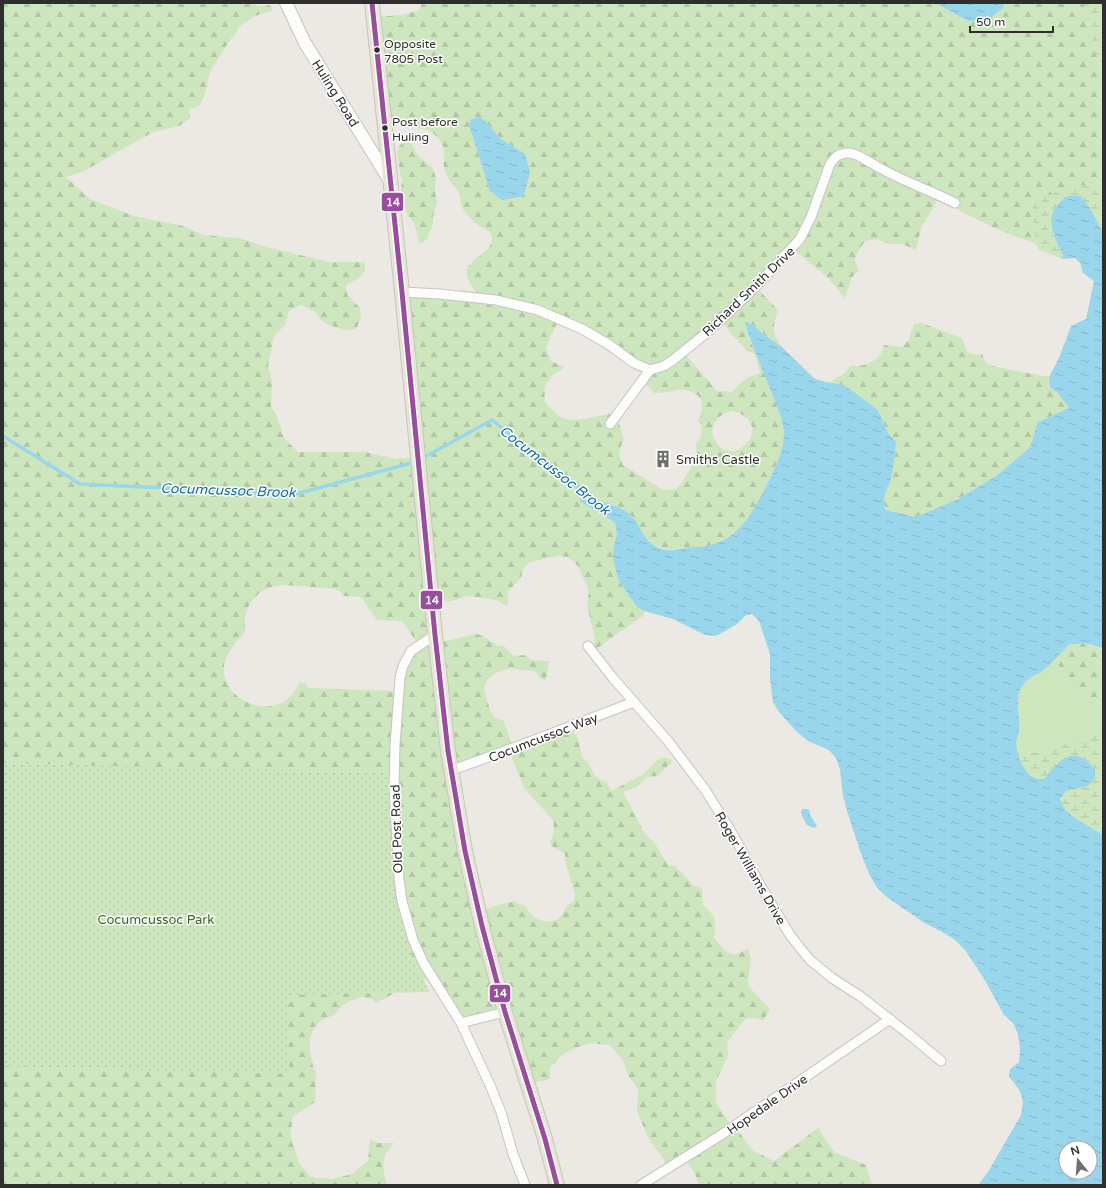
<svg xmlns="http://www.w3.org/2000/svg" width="1106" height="1188" viewBox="0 0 1106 1188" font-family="'Varela Round',sans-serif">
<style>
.grass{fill:#cee6be}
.forest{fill:url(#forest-firs);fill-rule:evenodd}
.wetland{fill:url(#wetland-marsh)}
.park{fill:url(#park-dots)}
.water{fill:url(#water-ripples);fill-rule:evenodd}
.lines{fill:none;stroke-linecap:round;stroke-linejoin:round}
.stream{stroke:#99d6ec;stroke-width:3.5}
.street-casing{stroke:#c5c4c5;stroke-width:11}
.secondary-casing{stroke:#c5c4c5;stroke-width:14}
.primary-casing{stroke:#c6c5c4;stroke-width:16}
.street{stroke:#fcfcfb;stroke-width:9}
.secondary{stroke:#fcfcfb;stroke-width:12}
.primary{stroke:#e8e4d6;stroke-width:14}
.bus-1-casing{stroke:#fff;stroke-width:8}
.bus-1{stroke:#994d9d;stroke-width:5}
.bus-dot{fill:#2e2e2e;stroke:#fff;stroke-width:1.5}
.labels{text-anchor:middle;stroke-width:3;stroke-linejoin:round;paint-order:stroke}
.bus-label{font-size:12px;fill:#2e2e2e;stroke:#fff;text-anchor:start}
.street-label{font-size:13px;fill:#2e2e2e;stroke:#fff}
.poi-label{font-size:13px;fill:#2e2e2e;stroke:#fff;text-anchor:start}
.park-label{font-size:13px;fill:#2c6e1b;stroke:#fff}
.water-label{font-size:14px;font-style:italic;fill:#0d6fa3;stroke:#fff}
.line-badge{stroke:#fff;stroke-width:1.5}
.badge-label{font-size:11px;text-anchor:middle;font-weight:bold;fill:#fff}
</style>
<defs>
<pattern id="forest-firs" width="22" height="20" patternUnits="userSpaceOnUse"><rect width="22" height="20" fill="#cee6be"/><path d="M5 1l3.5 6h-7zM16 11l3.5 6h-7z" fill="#b1c6a4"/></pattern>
<pattern id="wetland-marsh" width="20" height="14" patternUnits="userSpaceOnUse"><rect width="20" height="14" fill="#cee6be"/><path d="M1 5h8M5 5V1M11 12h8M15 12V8" fill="none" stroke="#b1c6a4"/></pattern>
<pattern id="park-dots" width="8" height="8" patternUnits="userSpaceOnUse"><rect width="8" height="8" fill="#cee6be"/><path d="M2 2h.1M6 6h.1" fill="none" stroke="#b1c6a4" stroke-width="1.8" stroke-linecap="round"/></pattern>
<pattern id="water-ripples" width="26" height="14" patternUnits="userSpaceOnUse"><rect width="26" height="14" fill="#99d6ec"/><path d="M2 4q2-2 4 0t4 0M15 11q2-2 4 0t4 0" fill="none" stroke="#84b8cb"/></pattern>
</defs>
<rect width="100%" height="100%" fill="#ece8e4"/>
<!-- grass -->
<polygon class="grass" points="1057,657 1062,676 1070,683 1076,697 1093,707 1103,709 1103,728 1090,737 1056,746 1034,753 1016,751 1016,740 1019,730 1018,708 1018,697 1022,686 1029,677 1050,665"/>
<!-- forest -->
<g class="forest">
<path d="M3 3H248L260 6 270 5 273 10 255 16 240 26 224 49 210 72 204 97 199 106 189 109 190 118 179 126 153 132 86 170 66 177 90 199 134 216 183 226 203 235 239 238 267 247 329 262H365V270L360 277 345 286 348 296 360 308 361 318 356 329 344 330 324 323 315 312 301 305 289 311 285 325 274 336 268 367 272 381 271 407 276 414 284 438 298 452H365L396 459 416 457 402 297 477 295C474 288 469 283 467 276 463 259 494 254 492 237 491 229 482 229 477 224 474 223 464 211 463 209 460 203 461 196 458 191 453 184 448 181 445 171 442 164 445 157 444 150 443 143 436 134 429 131 425 129 420 129 415 127 401 121 399 116 384 122L373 17 403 15 419 10 422 3H935L968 21 1003 8 1005 3H1084L1091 35 1103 78V196L1093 186 1032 202 1036 244 994 228 949 205 937 201 921 228 916 250 902 244H889L877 239 865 241 857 253 855 260 859 271 852 277 845 298 827 277 794 250 763 284 759 290 778 310C773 328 770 332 783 348L763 334 753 325 744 322 749 338 763 369 780 415 783 426V438L782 449 778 461 755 508 739 529 730 536 717 543 706 547 669 550 654 546 646 540 633 517 613 504 589 499 600 513 615 523 617 533 614 546 615 567 618 578 624 588 637 607 644 611V615L592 652 595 638 587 606 589 591 578 566 568 557 558 556 530 562 523 569 521 578 508 591V606L496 600 469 596 451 601H436L439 641H446L475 634 482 635 498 646H504L513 656 526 655 531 660 549 661 546 680 541 679 534 671 520 670 512 668 498 672 492 675 487 680 484 687V690L491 713 495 718 503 720 514 750 572 729 578 739 582 757 588 763 595 775 600 780 607 782 611 791 642 775 658 759 665 757 673 761 657 776 646 777 637 787 623 792 645 834 654 842 668 865 675 866 694 886 702 888 703 905C716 917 717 919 714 937 719 944 726 955 736 954 740 953 745 950 748 948L751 961 748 980 749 987 770 1009 763 1021 756 1018 745 1019 727 1043 728 1056 716 1081V1103L731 1125H734L753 1151 774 1161 818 1128 834 1152 866 1165 872 1185H699L695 1174 685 1158 668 1166 649 1139 637 1112 638 1090 634 1083 629 1077 623 1061 610 1045 589 1043 566 1052 550 1067V1079L527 1084 503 1013 460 1021 431 977 399 990 377 1003 369 998H365L364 996C356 999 347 1001 341 1007 339 1009 337 1012 335 1014 331 1017 325 1018 321 1021 304 1034 310 1053 314 1070L316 1071 315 1102 292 1117 291 1138 299 1163 311 1177 333 1179 352 1174 368 1161 370 1139 378 1143H394C392 1147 388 1150 386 1153 381 1164 384 1174 387 1185H3ZM486 122 501 139 525 154 490 191ZM559 319 648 371 642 381 655 393C660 392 664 393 668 392 672 392 675 390 678 390 688 389 702 393 702 406 703 411 700 416 698 421L702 427 701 437 696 443 697 457 681 484 676 489 663 490 623 465 619 455V452L622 443 624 440 616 414C597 413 582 424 563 418 558 416 549 406 545 402 543 379 548 379 565 367L551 361 546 347ZM720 324H723L747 351 755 354 760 373 745 379 732 392 717 391 686 355ZM731 411C741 411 755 422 752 433 751 439 748 443 744 446 723 466 692 423 731 411ZM286 585 335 589 339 590 343 596 361 597 377 620 402 621 417 643 398 691 309 688 306 684 300 682C296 689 291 697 285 701 262 717 220 696 224 666 225 656 232 648 238 640 240 638 243 635 244 633 246 629 244 622 245 618 248 603 256 592 271 587 275 586 281 586 286 585ZM511 755 524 788 553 820 554 832 550 843 553 847 565 854 566 865 575 893 574 900C572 902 569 904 567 906 564 910 563 914 560 917 550 927 529 919 526 906L518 904 514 901 478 911 453 775Z"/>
<polygon points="405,141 409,142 413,146 418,156 432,167 436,178 435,191 437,202 433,216 433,224 426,240 423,242 419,243 417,236 417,233 414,223 406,213 405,208 401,190 402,181 399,170 399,164 397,154 399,146"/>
<path d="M921 323 962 338 967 352 975 355 982 354 986 363 992 366 1049 377 1050 388 1058 393 1069 408 1038 422 1030 447 996 476 958 499 916 517 885 510 884 497 891 479 893 467 895 456 896 442 888 433 878 410 840 384 830 382 846 372 850 366C860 367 873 364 880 355 882 352 883 348 884 345L902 347 908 341 914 324Z"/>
<polygon points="1085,643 1102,649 1103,651 1103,709 1093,707 1076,697 1070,683 1062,676 1057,657 1068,645"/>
</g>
<!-- wetland -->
<g class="wetland">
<polygon points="1084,3 1103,3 1103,78 1091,35"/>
<polygon points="1078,185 1093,186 1103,196 1103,233 1090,208 1051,222 1054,237 1065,257 1062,259 1038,249 1036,244 1032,202 1051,194"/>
<polygon points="1103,728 1103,835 1072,816 1065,809 1060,799 1066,791 1088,785 1058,763 1044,779 1034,778 1026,771 1016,751 1034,753 1056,746 1090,737"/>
</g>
<!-- park -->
<polygon class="park" points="3,763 391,773 412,958 417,970 430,992 288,995 289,1074 3,1066"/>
<!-- water -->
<g class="water">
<polygon points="935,3 1005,3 1003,8 988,20 968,21"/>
<polygon points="480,117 486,122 501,139 525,154 530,172 524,196 502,200 490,191 469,125 471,119"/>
<path d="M1081 196 1090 208 1103 233V651L1102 648 1085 643 1068 645C1060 654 1052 664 1042 671 1034 677 1030 675 1023 685 1013 700 1021 714 1019 730 1019 734 1017 738 1016 742 1016 753 1024 774 1035 778 1038 779 1042 779 1044 779 1053 769 1062 754 1077 756 1084 757 1090 764 1095 769V778L1088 786 1066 791 1060 799 1065 809 1072 816 1103 835V1185H978L988 1172 1021 1115 1023 1102 1020 1091 1009 1076 1010 1069 1019 1062 1020 1049 1018 1034 1013 1023 1004 1015 983 977 965 950 956 941 946 934 923 922 888 898 878 889 870 876 860 851 847 811 843 796 840 769 836 758 829 750 808 741 797 732 779 712 773 702 770 679V654L759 621 752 614 746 615 737 624 720 634 715 636 705 635 673 619 644 611 637 607 624 588 618 578 615 567 613 556 614 546 617 533 615 523 600 513 581 502 579 498C598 500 619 503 632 517 635 519 637 523 639 527 647 540 651 548 668 550 676 551 685 548 692 547 697 547 702 547 707 546 742 539 756 506 770 478 778 462 786 444 783 426 781 416 777 406 773 397 764 372 752 347 744 321L753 325 763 334 783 348 815 379 826 382 840 384 850 389 878 410 888 433 896 442 895 456 893 467 891 479 884 497 885 510 916 517 958 499 996 476 1030 447 1038 422 1069 408 1058 393 1050 388 1049 377 1059 358 1071 326 1086 319 1094 281 1083 273 1080 263 1075 258 1062 259 1064 257C1056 241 1044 221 1057 206 1059 203 1063 199 1066 197 1070 195 1077 196 1081 196ZM1066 1148H1090V1172H1066Z"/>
<polygon points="803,809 807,809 809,810 810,815 817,826 814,828 807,825 802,816 801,811"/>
</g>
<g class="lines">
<!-- stream -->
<g class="stream">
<polyline points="3,436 80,484 296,494 415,462"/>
<polyline points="421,459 492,420 596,502"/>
</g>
<!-- street casing -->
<g class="street-casing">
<g id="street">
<polyline points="402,292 440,294 496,300 538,310 582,329 608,344 634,363 650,370"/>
<path d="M610 424 650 370 664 366 673 360 704 335 725 316 759 283 800 239 811 217 830 164C835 157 839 153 848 153 857 153 865 160 873 164 899 180 928 189 955 203"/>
<polyline points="435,635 411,651 403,666 400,678 395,745 394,788 399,879 402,901 413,940 424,964 461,1023 490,1085 501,1112 513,1154 525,1185"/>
<polyline points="588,646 613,678 668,741 706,791 736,840 759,883 790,935 801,949 810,960 832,978 860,996 911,1036 941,1061"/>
<path d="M452 770C513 749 573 725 634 702"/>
<polyline points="461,1023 505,1012"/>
<polyline points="641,1185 721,1135 890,1019"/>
</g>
</g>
<!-- secondary casing -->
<g class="secondary-casing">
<polyline id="secondary" points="286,3 305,43 390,181"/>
</g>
<!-- primary casing -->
<g class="primary-casing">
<polyline id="primary" points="372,3 402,292 435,635 448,751 465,851 482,926 505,1012 545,1139 557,1185"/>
</g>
<!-- street -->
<use href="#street" class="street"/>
<!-- secondary -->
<use href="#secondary" class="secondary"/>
<!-- primary -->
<use href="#primary" class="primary"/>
<!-- bus-1 casing -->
<g class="bus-1-casing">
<polyline id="bus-1" points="372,3 402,292 435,635 448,751 465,851 482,926 505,1012 545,1139 557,1185"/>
</g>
<!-- bus-1 -->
<use href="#bus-1" class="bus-1"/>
</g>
<!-- icons -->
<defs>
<g id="building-bare" transform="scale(1.38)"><path d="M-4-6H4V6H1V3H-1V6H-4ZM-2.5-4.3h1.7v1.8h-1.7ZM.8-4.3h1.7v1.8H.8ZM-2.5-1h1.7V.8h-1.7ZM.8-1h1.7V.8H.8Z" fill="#706f6e" stroke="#fff" stroke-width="2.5" paint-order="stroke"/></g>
</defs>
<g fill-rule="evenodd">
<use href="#building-bare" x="663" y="459"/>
</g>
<!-- markers -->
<g class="bus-dot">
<circle cx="377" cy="50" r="3.5"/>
<circle cx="385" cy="128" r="3.5"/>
</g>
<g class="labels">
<!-- bus labels -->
<g class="bus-label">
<text x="384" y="48">Opposite<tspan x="384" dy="15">7805 Post</tspan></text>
<text x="392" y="126">Post before<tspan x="392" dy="15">Huling</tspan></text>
</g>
<!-- street labels -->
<g class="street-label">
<text transform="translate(336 93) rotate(58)" y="5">Huling Road</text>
<text transform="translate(748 291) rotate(-44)" y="5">Richard Smith Drive</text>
<text transform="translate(543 737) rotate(-21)" y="5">Cocumcussoc Way</text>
<text transform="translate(396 829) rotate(-92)" y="5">Old Post Road</text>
<text transform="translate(751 868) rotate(60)" y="5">Roger Williams Drive</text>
<text transform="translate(767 1104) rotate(-35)" y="5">Hopedale Drive</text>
</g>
<!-- poi labels -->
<g class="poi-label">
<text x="676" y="464">Smiths Castle</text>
</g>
<!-- park labels -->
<g class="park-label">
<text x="156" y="924">Cocumcussoc Park</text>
</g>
<!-- water labels -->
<g class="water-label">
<text transform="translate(555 470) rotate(38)" y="5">Cocumcussoc Brook</text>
<text transform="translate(228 490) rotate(2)" y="5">Cocumcussoc Brook</text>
</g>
</g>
<g class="line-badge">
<rect x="381" y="192" width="23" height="20" rx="4" fill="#994d9d"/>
<rect x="420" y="590" width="23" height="20" rx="4" fill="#994d9d"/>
<rect x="489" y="984" width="22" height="19" rx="4" fill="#994d9d"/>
</g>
<g class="badge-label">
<text x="393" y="206">14</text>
<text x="432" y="604">14</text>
<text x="500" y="997">14</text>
</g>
<!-- border -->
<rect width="1106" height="1188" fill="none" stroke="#2e2e2e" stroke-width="8"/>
<!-- north arrow -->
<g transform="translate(1078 1160) rotate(343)"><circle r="19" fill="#ffffff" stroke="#ababab"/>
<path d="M0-3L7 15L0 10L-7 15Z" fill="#706f6e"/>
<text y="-6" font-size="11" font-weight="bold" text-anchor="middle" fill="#2e2e2e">N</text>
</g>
<!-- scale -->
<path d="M970 26v6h83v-6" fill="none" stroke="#2e2e2e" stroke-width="2"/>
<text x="976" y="26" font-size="12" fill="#2e2e2e" stroke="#ffffff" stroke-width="3" paint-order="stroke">50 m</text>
</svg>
